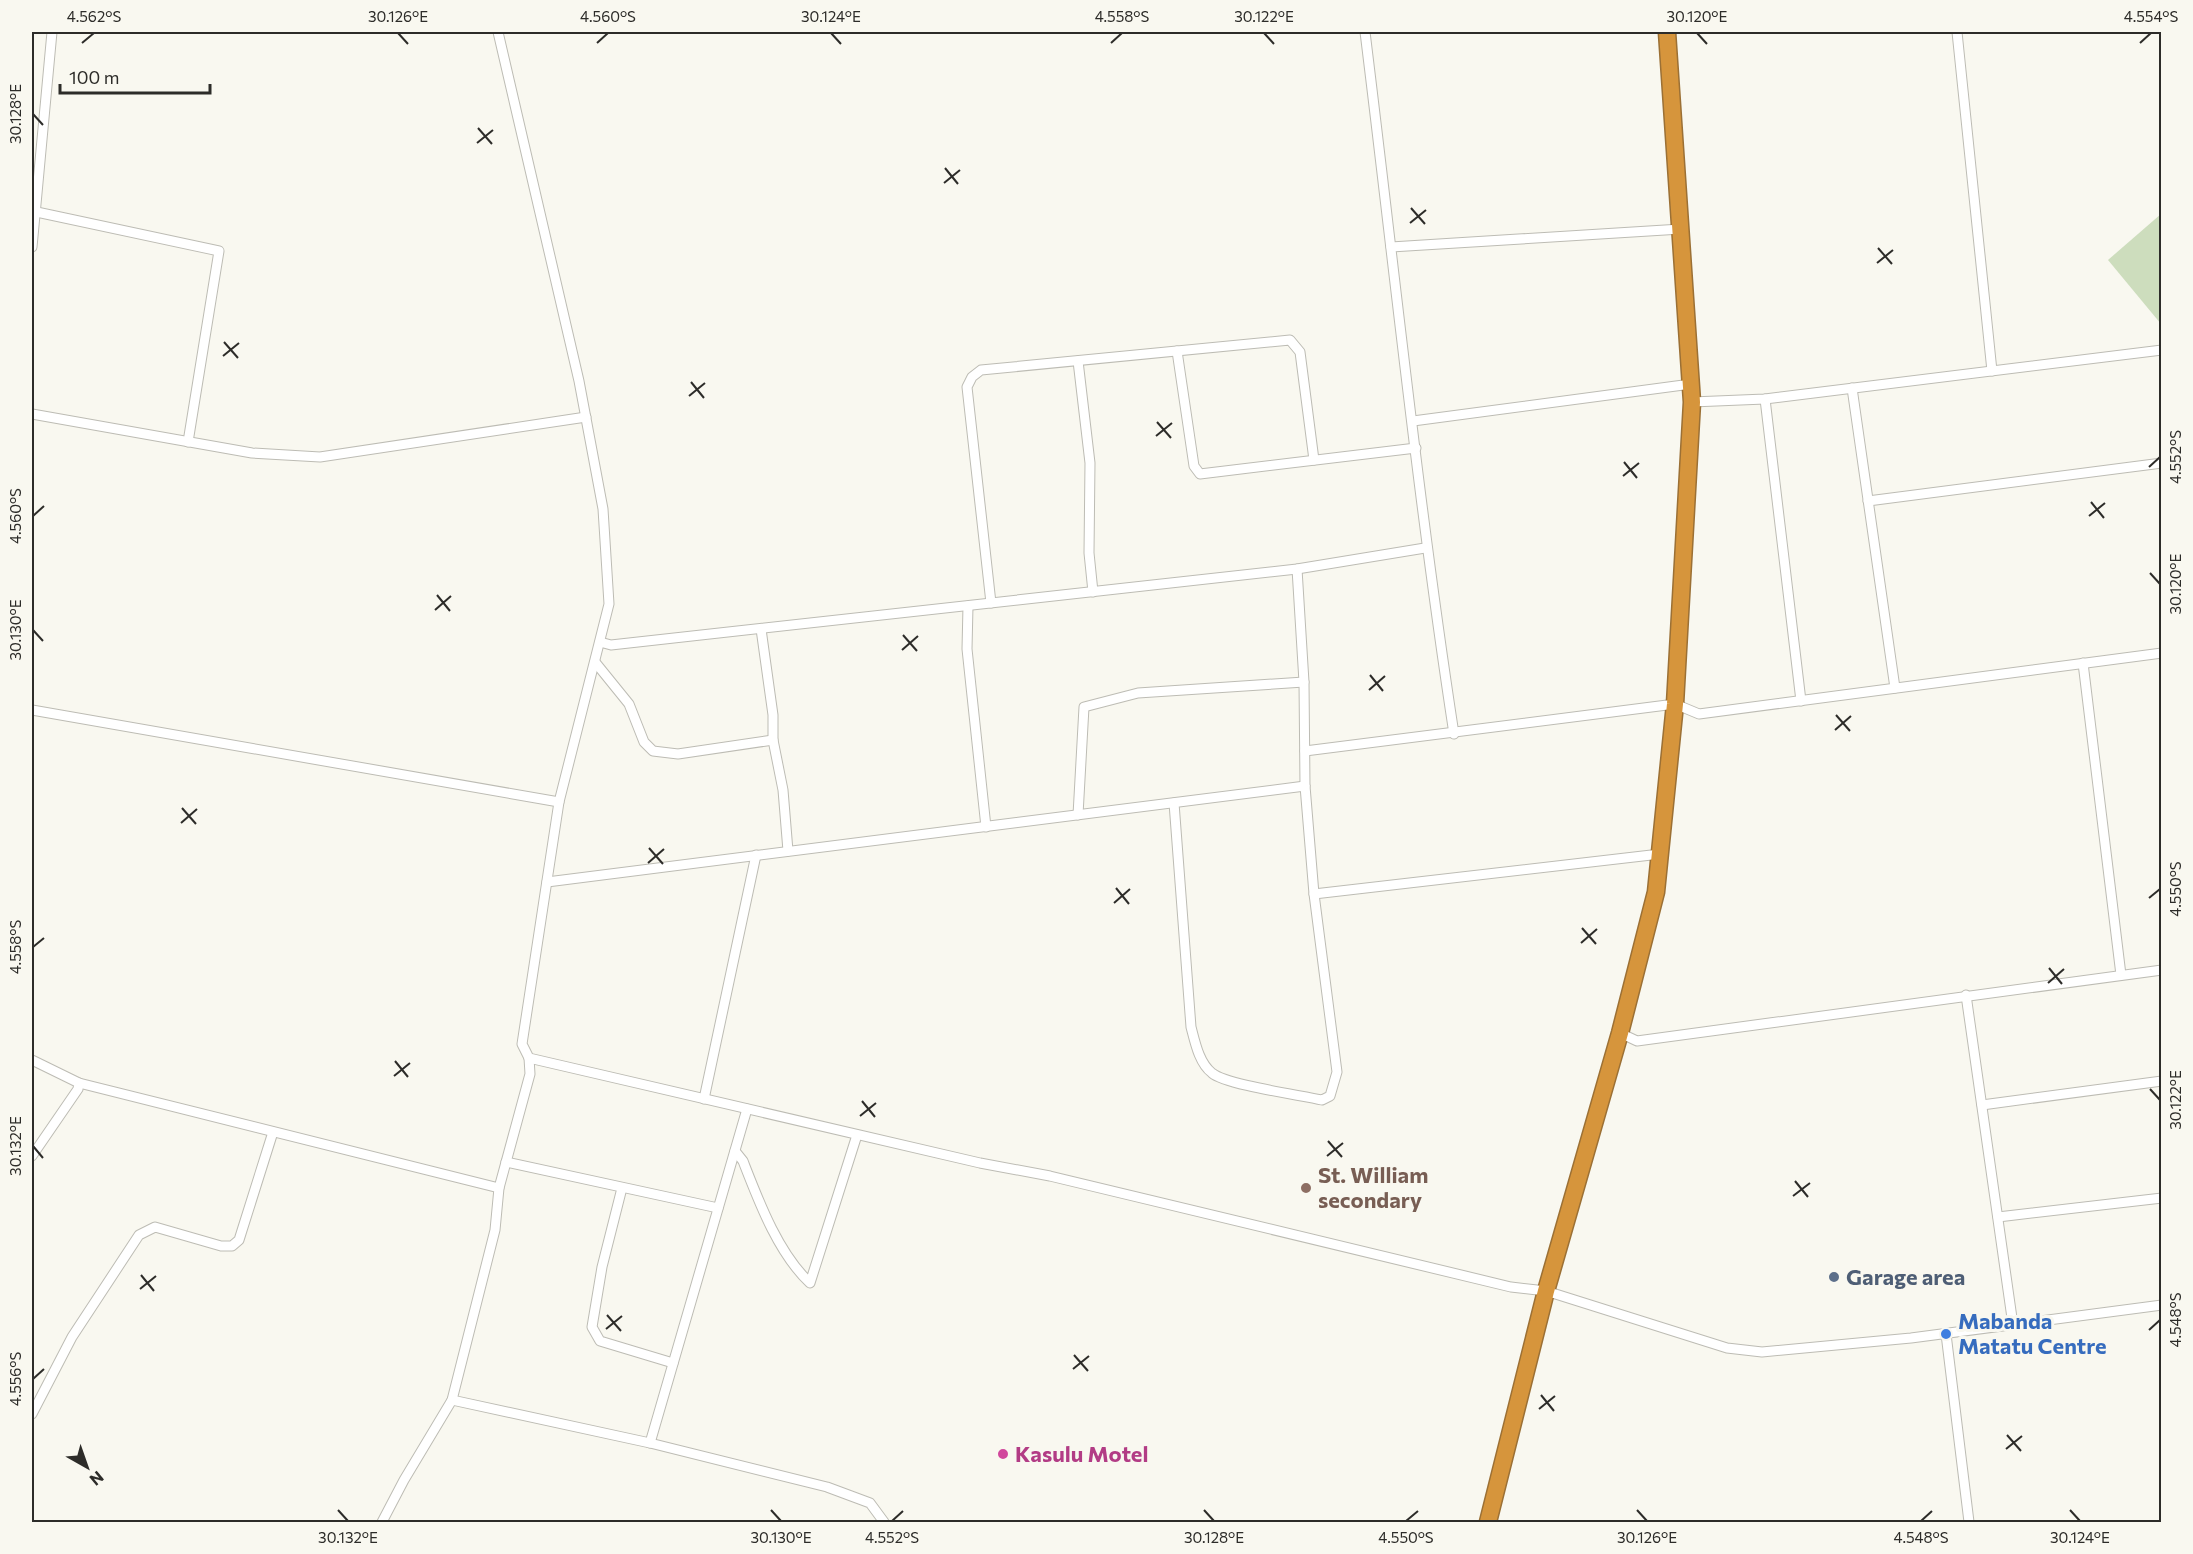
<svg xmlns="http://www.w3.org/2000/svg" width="2193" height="1554" viewBox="0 0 2193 1554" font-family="Commissioner,sans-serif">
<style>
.green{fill:#cdddbd}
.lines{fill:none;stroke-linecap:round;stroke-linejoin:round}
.street-casing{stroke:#bdbcb4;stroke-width:11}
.highway-casing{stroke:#9b7035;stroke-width:19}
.street{stroke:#fff;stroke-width:9}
.highway{stroke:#d6953c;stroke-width:16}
.ticks{fill:none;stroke:#2d2c29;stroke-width:2}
.education-dot{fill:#8d6e63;stroke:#f9f8f0;stroke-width:2}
.service-dot{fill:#5c6f8a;stroke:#f9f8f0;stroke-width:2}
.shop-dot{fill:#3f7fe0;stroke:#f9f8f0;stroke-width:2}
.hotel-dot{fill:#d1479c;stroke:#f9f8f0;stroke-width:2}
.labels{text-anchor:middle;stroke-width:6;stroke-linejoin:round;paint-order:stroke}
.education-label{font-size:22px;font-weight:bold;fill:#785e54;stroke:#f9f8f0;text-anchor:start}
.service-label{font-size:22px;font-weight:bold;fill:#4e5e75;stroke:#f9f8f0;text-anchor:start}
.shop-label{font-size:22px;font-weight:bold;fill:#366cbe;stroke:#f9f8f0;text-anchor:start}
.hotel-label{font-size:22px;font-weight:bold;fill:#b23c85;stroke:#f9f8f0;text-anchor:start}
.neatline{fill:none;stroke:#2d2c29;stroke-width:2}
.ticks-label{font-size:15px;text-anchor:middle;fill:#2d2c29}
</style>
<rect width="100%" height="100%" fill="#f9f8f0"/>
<!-- green -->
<polygon class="green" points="2161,214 2161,324 2108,260"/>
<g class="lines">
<!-- street casing -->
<g class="street-casing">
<g id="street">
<polyline points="498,32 579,381 603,509 609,604 559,802 522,1044 529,1058 980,1163 1050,1176 1511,1287 1546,1291 1727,1348 1762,1352 1911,1338 2162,1305"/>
<path d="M1365 32C1394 266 1418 500 1454 734"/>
<polyline points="1957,32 1992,371"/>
<polyline points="32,211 219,251 188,442"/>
<polyline points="32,247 52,32"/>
<polyline points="1391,247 1681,229"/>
<polyline points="1177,351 1194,466 1200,474 1416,448"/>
<polyline points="1078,361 1090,463 1089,553 1093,592"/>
<polyline points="1852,388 1895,688"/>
<polyline points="1765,399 1801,701"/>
<polyline points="1692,402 1765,399 2162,350"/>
<polyline points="32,414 252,453 320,457 586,417"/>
<polyline points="1413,421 1691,384"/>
<polyline points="1868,501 2162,463"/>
<polyline points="991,603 967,387 972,377 981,370 1290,340 1300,352 1314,460"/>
<polyline points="968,606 967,649 986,827"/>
<polyline points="761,629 773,715 773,740 783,790 788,851"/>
<polyline points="600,642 611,645 1297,569 1425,548"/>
<polyline points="595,662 629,704 644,742 653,751 678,754 773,740"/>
<polyline points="2083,663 2121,975"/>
<polyline points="32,710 559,802"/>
<polyline points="1305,751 1675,704 1699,714 2162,653"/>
<path d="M1174 803 1191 1027C1195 1042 1199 1063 1212 1073 1226 1085 1300 1095 1322 1100L1330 1096 1337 1072 1314 894 1305 786 1304 682 1297 569"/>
<polyline points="1078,815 1084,707 1138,693 1304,682"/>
<polyline points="547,882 1305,786"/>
<polyline points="1314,894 1660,854"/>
<polyline points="1966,995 2013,1325"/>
<polyline points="1620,1033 1637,1041 2162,970"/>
<polyline points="32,1060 79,1083 78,1089 32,1156"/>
<polyline points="79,1083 499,1188"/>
<polyline points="704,1099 756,855"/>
<polyline points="1982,1105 2162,1081"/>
<path d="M735 1151 743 1161C759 1202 778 1253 810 1283L857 1135"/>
<polyline points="506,1162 718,1208"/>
<polyline points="622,1188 602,1267 592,1327 600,1341 673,1363"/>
<polyline points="1998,1217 2162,1198"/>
<polyline points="1946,1334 1969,1522"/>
<polyline points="452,1400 650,1443 827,1487 870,1503 884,1522"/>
<polyline points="32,1414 72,1337 139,1235 155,1227 221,1246 232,1246 239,1240 273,1132"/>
<polyline points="650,1443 747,1109"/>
<polyline points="382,1522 404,1480 452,1400 495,1230 499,1188 530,1074 529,1058"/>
</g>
</g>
<!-- highway casing -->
<g class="highway-casing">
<polyline id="highway" points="1488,1522 1546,1291 1620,1033 1656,892 1675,704 1692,402 1667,32"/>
</g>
<!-- street -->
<use href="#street" class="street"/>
<!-- highway -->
<use href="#highway" class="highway"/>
</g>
<!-- ticks -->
<path class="ticks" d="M398 33 408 44M831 33 841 44M1264 33 1274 44M1697 33 1707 44M82 43 94 33M597 43 608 33M1111 43 1122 33M2140 43 2151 33M33 114 43 125M478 128 492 144M477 143 493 130M945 168 958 184M944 183 960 170M1411 208 1425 224M1410 223 1426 210M1878 248 1892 264M1877 263 1893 250M224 342 238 358M223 356 239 343M691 382 704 398M689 396 705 383M1157 422 1171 438M1156 436 1172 423M1624 462 1637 478M2149 467 2160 457M1623 476 1639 463M2091 502 2104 518M33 516 44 506M2089 516 2105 503M2150 573 2160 584M437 595 450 611M435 610 451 596M33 630 43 641M903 635 917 651M902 650 918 636M1370 675 1383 691M1369 690 1385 676M1836 715 1850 731M1835 730 1851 716M182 808 196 824M181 823 197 809M649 848 663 864M648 863 664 849M1116 888 1129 904M2149 898 2160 889M1114 903 1130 889M1582 928 1596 944M1581 943 1597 929M33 947 44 938M2049 968 2062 984M2048 983 2064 969M395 1061 408 1077M394 1076 410 1063M2150 1089 2160 1100M862 1101 875 1117M860 1116 876 1103M1328 1141 1342 1157M33 1146 43 1158M1327 1156 1343 1143M1795 1181 1808 1197M1793 1196 1810 1183M141 1275 154 1291M140 1289 156 1276M607 1315 621 1331M606 1329 622 1316M2149 1330 2160 1320M1074 1355 1088 1371M1073 1369 1089 1356M33 1379 44 1369M1541 1395 1554 1411M1539 1409 1555 1396M2007 1435 2021 1451M2006 1449 2022 1436M338 1510 348 1521M771 1510 781 1521M1204 1510 1214 1521M1637 1510 1647 1521M2070 1510 2080 1521M892 1521 903 1511M1406 1521 1418 1511M1921 1521 1932 1511"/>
<!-- markers -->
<circle class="education-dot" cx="1306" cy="1188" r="6"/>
<circle class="service-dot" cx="1834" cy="1277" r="6"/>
<circle class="shop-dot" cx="1946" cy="1334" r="6"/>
<circle class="hotel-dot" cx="1003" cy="1454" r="6"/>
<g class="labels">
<!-- education labels -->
<g class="education-label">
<text x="1318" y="1183">St. William<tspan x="1318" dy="25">secondary</tspan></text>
</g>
<!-- service labels -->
<g class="service-label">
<text x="1846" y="1285">Garage area</text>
</g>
<!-- shop labels -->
<g class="shop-label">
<text x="1958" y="1329">Mabanda<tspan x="1958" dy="25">Matatu Centre</tspan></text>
</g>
<!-- hotel labels -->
<g class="hotel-label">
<text x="1015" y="1462">Kasulu Motel</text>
</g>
</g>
<!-- border -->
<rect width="2193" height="1554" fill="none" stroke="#f9f8f0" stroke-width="66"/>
<!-- north arrow -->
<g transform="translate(87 1467) rotate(140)" stroke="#f9f8f0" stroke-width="4.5" paint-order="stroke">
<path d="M0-4.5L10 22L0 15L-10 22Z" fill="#2d2c29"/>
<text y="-9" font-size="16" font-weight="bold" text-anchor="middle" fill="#2d2c29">N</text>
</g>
<!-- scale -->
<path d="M60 84v9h150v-9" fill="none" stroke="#2d2c29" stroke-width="3"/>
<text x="69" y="84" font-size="18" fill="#2d2c29" stroke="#f9f8f0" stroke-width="4.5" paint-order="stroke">100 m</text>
<rect x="33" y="33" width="2127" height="1488" class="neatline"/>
<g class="ticks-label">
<text x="94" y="22">4.562°S</text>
<text x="398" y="22">30.126°E</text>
<text x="608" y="22">4.560°S</text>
<text x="831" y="22">30.124°E</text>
<text x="1122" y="22">4.558°S</text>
<text x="1264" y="22">30.122°E</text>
<text x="1697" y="22">30.120°E</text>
<text x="2151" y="22">4.554°S</text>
<text transform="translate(16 114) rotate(-90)" y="5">30.128°E</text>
<text transform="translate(2176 457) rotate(-90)" y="5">4.552°S</text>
<text transform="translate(16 516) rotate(-90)" y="5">4.560°S</text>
<text transform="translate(2176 584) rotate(-90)" y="5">30.120°E</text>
<text transform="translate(16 630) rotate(-90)" y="5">30.130°E</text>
<text transform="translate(2176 889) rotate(-90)" y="5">4.550°S</text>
<text transform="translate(16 947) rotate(-90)" y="5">4.558°S</text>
<text transform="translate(2176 1100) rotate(-90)" y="5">30.122°E</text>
<text transform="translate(16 1146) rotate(-90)" y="5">30.132°E</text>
<text transform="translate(2176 1320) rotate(-90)" y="5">4.548°S</text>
<text transform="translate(16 1379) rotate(-90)" y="5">4.556°S</text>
<text x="348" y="1543">30.132°E</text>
<text x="781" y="1543">30.130°E</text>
<text x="892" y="1543">4.552°S</text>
<text x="1214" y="1543">30.128°E</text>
<text x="1406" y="1543">4.550°S</text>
<text x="1647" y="1543">30.126°E</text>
<text x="1921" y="1543">4.548°S</text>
<text x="2080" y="1543">30.124°E</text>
</g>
</svg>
